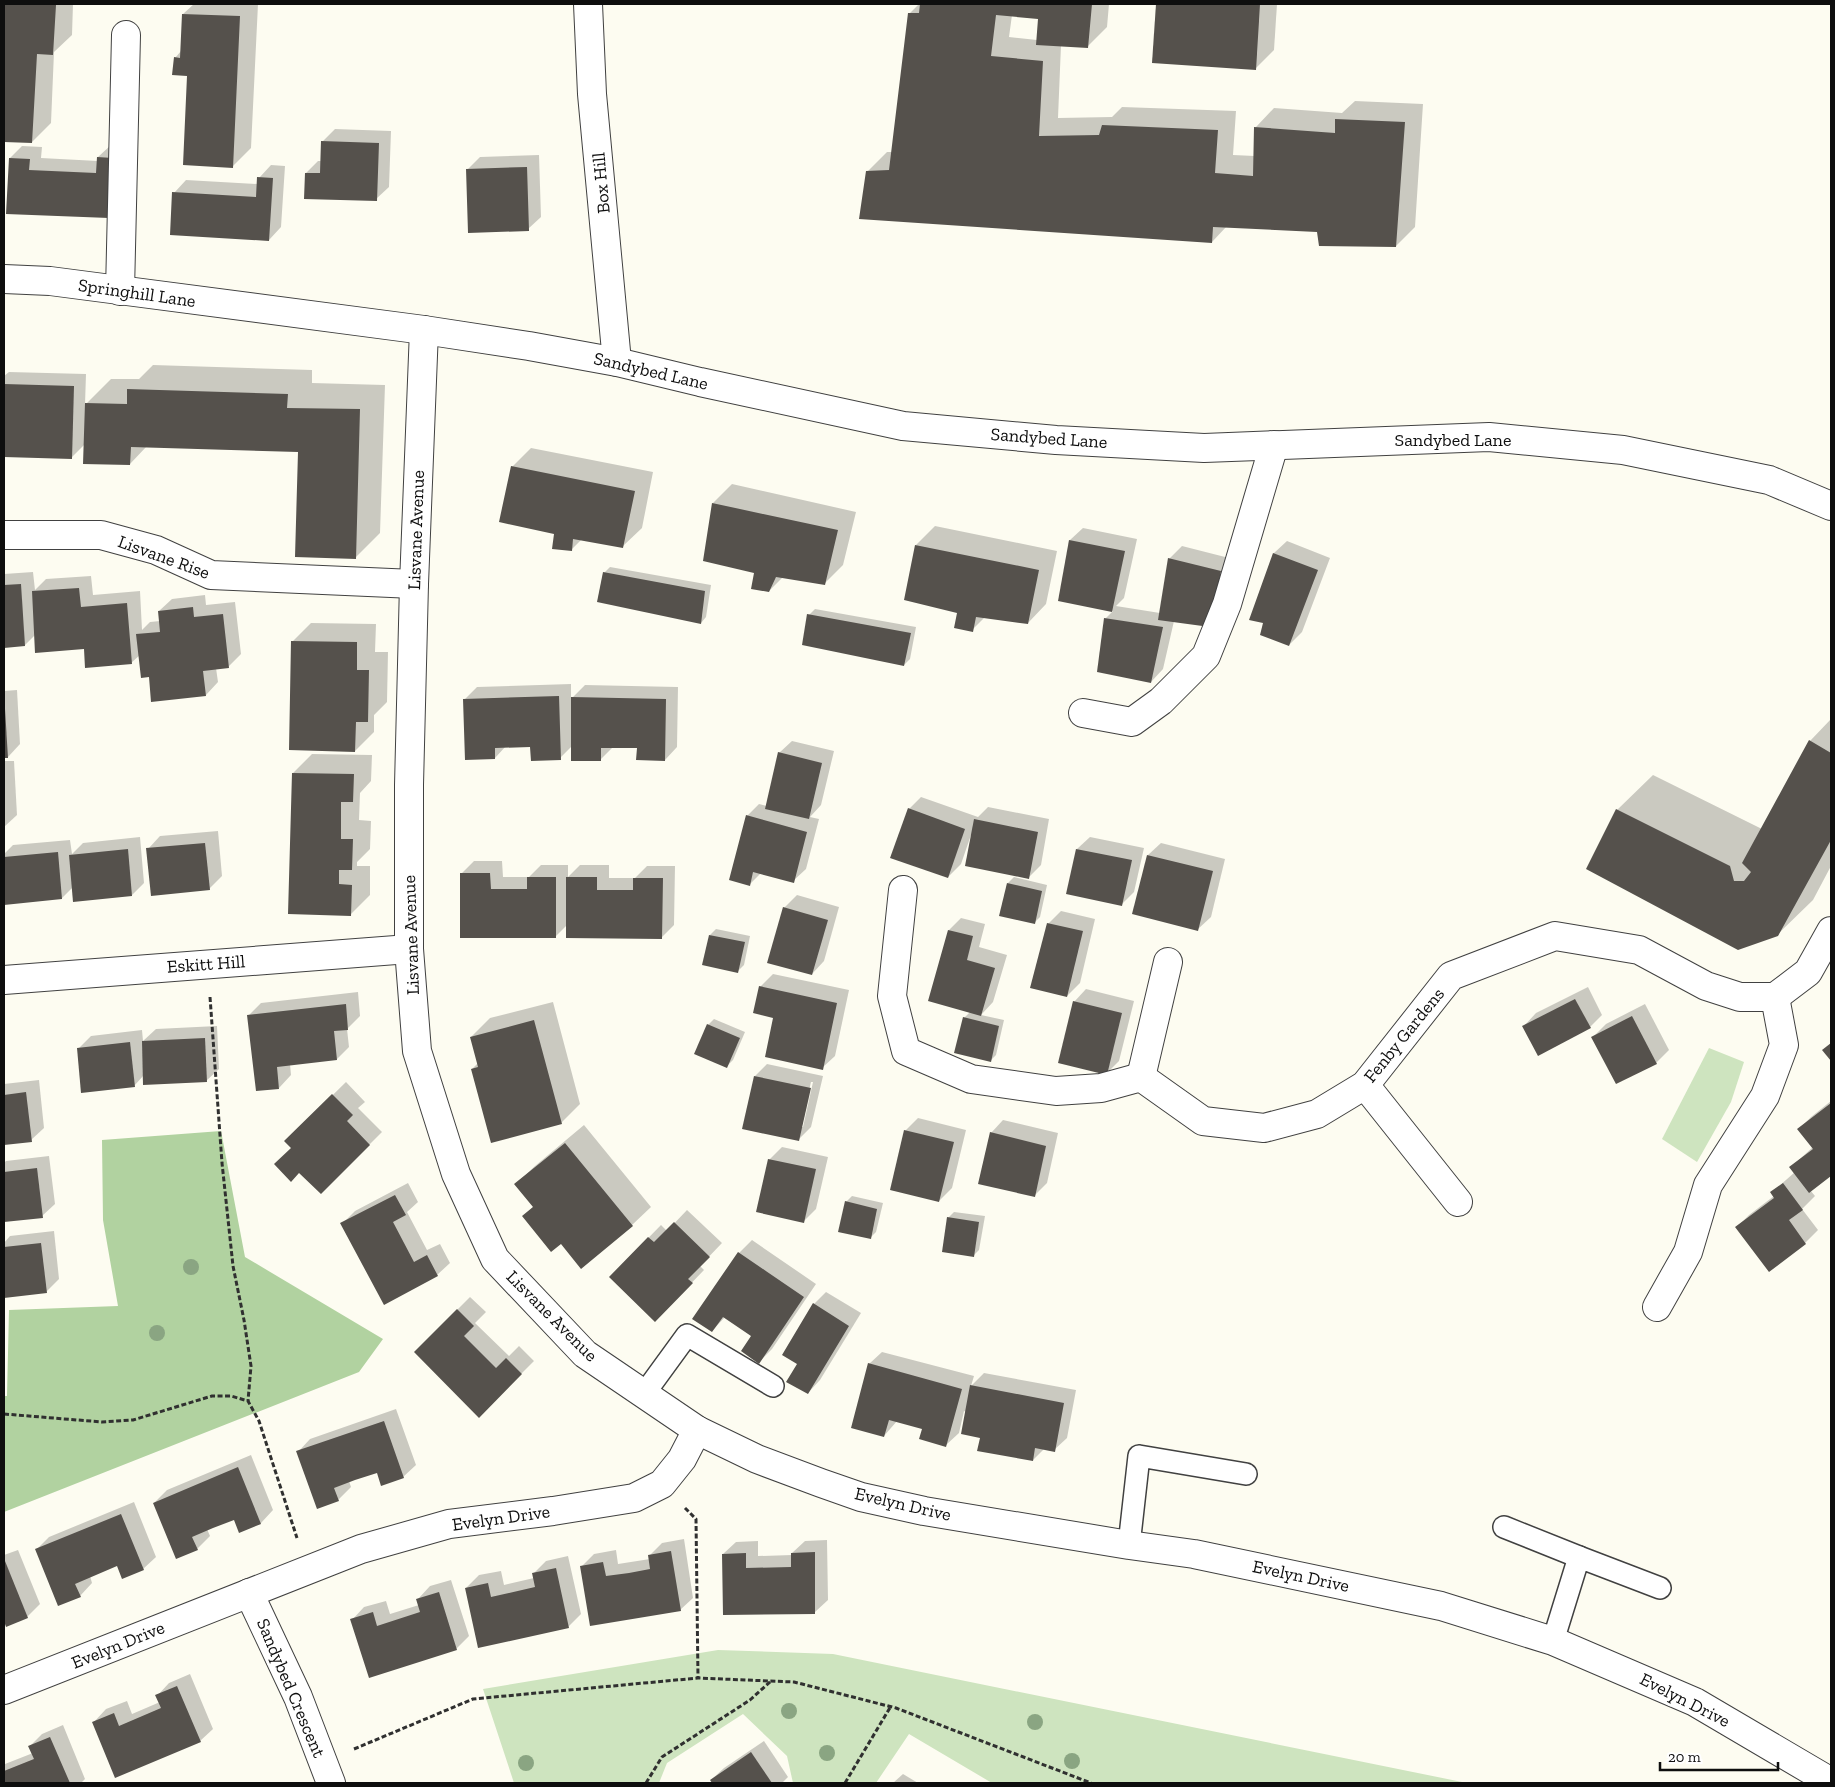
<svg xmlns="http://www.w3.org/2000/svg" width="1835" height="1787" viewBox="0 0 1835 1787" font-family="'Zilla Slab',serif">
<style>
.green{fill:#cee4bf}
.forest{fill:#b1d2a0}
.shadow{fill:#0003;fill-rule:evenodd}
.building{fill:#55514c}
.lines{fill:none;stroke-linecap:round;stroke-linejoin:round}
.lane-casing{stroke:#414141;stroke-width:24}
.street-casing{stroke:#414141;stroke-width:30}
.path{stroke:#303030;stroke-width:3;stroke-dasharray:5 2.5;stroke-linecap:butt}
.lane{stroke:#fff;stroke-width:21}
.street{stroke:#fff;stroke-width:28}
.tree{fill:#8aa582}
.labels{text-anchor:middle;stroke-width:5;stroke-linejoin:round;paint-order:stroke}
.street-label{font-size:18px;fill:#0e0e0e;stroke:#fff}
</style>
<rect width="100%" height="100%" fill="#fdfcf1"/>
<!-- green -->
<g class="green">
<polygon points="1709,1048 1744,1062 1731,1102 1697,1162 1662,1139"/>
<polygon points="718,1650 833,1654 1467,1783 992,1783 909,1734 876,1783 793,1783 787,1756 743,1714 667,1763 659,1783 514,1783 483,1689"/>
</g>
<!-- forest -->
<polygon class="forest" points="221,1131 245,1257 383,1339 359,1372 4,1512 4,1396 7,1396 9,1310 118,1306 103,1220 102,1140"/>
<!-- shadow -->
<g class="shadow">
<polygon points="4,4 73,4 72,35 54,52 51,123 32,142 4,140"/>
<polygon points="194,4 258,4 251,148 232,167 188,75 175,58 181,51 183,14"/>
<path d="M919 4H1109L1107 27 1088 46 1061 45 1058 118 1112 117 1122 107 1236 111 1233 155 1255 156 1256 127 1274 108 1342 113 1355 101 1423 104 1415 227 1396 246 1318 231 1227 226 1212 242 868 171 887 152H892L909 14ZM1012 15 1039 18 1037 40 1009 37Z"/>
<polygon points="1157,4 1277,4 1274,50 1255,69 1153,62"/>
<polygon points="335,129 391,131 389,187 376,199 306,173 318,161 322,161 322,142"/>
<polygon points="111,145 122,204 7,213 10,158 22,146 42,147 41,158 98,161 98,157"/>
<polygon points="539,155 541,217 528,229 467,170 480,157"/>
<polygon points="271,165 285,166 281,227 269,240 174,193 186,180 258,184 259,178"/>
<polygon points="153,365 312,370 312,383 385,385 380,533 355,558 300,451 147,446 130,464 85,444 71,458 4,456 4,376 9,372 86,374 85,405 111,379 139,379"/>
<polygon points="531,448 653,472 642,528 623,546 582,539 571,550 555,533 512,467"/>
<polygon points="732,484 856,512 843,565 824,584 783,577 769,591 756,572 704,560 713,503"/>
<polygon points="935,526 1057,551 1046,604 1028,623 985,617 972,630 958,612 916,545"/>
<polygon points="1083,528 1137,539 1124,598 1116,606 1160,613 1169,559 1182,546 1233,559 1222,613 1174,621 1163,669 1151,682 1105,619 1113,611 1059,600 1070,540"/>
<polygon points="1287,541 1330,558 1302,632 1289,645 1264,622 1251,619 1274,553"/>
<polygon points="610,567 711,585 706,617 701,623 604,573"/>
<polygon points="33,572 35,590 46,579 91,576 93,595 140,591 142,630 150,622 160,621 159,611 172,599 205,595 206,605 235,602 241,654 228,667 216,668 218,682 206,695 150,676 140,655 131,663 85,647 35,635 25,645 4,647 4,574"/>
<polygon points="815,609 916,627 910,659 904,665 809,615"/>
<polygon points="311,623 376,624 375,652 388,652 387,702 374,715 374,732 355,751 292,642"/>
<polygon points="571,684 571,699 585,685 678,687 677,747 665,760 638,747 613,747 600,760 572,746 560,758 532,745 506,746 495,758 464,700 477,687"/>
<polygon points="17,690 20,744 8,757 4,757 4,691"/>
<polygon points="1831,719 1831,866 1813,900 1777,935 1617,810 1653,775 1762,829 1810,741"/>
<polygon points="792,741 834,751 821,805 810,817 819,819 806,869 793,881 761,873 749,885 747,816 759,804 767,806 779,753"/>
<polygon points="312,754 372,755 371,781 360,793 359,820 371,821 370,849 357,862 357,866 370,866 370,895 351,914 293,773"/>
<polygon points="4,761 14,761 17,815 4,827"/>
<polygon points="921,797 978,817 988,807 1049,819 1041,865 1028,878 971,835 961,864 948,877 909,809"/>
<polygon points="218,831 222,876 209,889 148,849 160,836"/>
<polygon points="140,837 144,883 132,895 73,887 62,898 4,903 4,854 13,845 70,840 72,854 83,843"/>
<polygon points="1090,837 1144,848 1134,892 1122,904 1077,849"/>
<polygon points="1161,843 1225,859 1211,917 1198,929 1148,855"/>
<polygon points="474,861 502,861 503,877 529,877 541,865 568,865 568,877 580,865 609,865 609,878 635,878 647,866 675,866 674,925 662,937 567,925 555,937 461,874"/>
<polygon points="1014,877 1047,885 1040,917 1034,923 1008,883"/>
<polygon points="797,895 839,907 824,961 812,974 784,908"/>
<polygon points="1061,911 1095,919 1080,983 1067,996 1048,924"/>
<polygon points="961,918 985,924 979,947 1007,955 993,1002 981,1015 1004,1020 996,1055 990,1061 964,1018 970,1012 949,930"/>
<polygon points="716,929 750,936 744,965 738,971 710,935"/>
<polygon points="773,974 849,990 835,1056 822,1068 775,1017 760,987"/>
<polygon points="1588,987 1602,1015 1590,1027 1524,1026 1536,1013"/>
<polygon points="1086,989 1134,1001 1119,1061 1106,1074 1074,1002"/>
<polygon points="358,992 360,1016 347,1029 349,1047 337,1059 290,1064 291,1075 279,1088 249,1015 261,1003"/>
<polygon points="553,1002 580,1104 561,1123 472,1069 478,1063 471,1037 490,1018"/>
<polygon points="1645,1004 1669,1050 1656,1063 1593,1037 1606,1024"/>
<polygon points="714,1019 745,1032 733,1060 727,1066 708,1025"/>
<polygon points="217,1026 219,1069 206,1081 144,1075 134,1086 78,1049 91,1036 142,1030 143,1041 156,1029"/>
<path d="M767 1064 823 1076 811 1127 798 1140 755 1076ZM811 1082H813L803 1127H801Z"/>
<polygon points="39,1080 44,1128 31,1140 4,1144 4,1084"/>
<polygon points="346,1082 365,1102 358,1108 382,1132 321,1193 292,1148 286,1141"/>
<polygon points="1831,1101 1831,1174 1810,1190 1815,1196 1802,1209 1818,1230 1805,1243 1769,1270 1737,1227 1749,1215 1774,1196 1771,1193 1795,1172 1791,1167 1813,1147 1799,1129 1811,1117"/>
<polygon points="918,1118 966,1130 952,1188 939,1201 905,1131"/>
<polygon points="1003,1120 1058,1133 1047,1183 1034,1196 991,1133"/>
<polygon points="584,1125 651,1207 632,1225 561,1243 524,1216 534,1206 516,1184 535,1166"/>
<polygon points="782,1147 828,1157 816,1209 804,1221 769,1160"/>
<polygon points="49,1156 55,1204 42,1216 4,1221 4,1163 6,1161"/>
<polygon points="408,1183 418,1202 407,1212 427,1250 440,1244 450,1263 437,1275 342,1224 355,1211"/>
<polygon points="852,1196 883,1203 876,1232 870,1238 846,1202"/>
<polygon points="687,1210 722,1243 700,1266 704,1270 655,1321 610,1277 661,1225 667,1231"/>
<polygon points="954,1212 985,1216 979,1250 973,1256 948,1218"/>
<polygon points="54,1231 59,1279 46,1292 4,1297 4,1243 10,1236"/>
<polygon points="752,1240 816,1284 772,1349 759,1362 752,1336 725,1317 712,1331 694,1319 739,1253"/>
<polygon points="826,1292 861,1313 820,1380 808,1393 799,1364 814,1304"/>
<polygon points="470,1297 486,1312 475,1323 509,1356 519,1346 534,1361 479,1416 415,1352"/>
<polygon points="882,1352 974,1376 971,1386 984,1373 1076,1390 1067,1438 1054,1450 1044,1449 1033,1460 982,1437 966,1412 964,1411 959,1433 946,1445 924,1428 897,1421 884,1436 869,1364"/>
<polygon points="396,1409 416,1465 403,1477 378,1471 349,1481 351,1487 338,1500 298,1452 310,1439"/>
<polygon points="251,1455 273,1510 261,1523 240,1531 235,1518 207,1529 210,1536 197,1549 154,1503 167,1490"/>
<polygon points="134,1502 156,1557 143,1569 117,1565 90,1576 92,1583 80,1596 37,1549 49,1537"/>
<polygon points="684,1539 693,1598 680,1610 582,1566 594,1554 616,1550 618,1564 650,1559 649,1556 662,1543"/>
<polygon points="827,1540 828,1600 815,1612 723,1554 736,1542 758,1541 758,1556 792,1555 792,1553 805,1541"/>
<polygon points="18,1550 40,1604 27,1617 7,1625 4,1618 4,1555"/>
<polygon points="568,1556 581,1614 568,1627 466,1588 479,1575 501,1571 504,1585 534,1578 533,1574 546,1561"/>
<polygon points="451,1580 469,1636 456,1649 352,1620 364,1607 386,1601 390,1614 419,1605 418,1599 430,1586"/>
<polygon points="190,1674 213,1729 200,1741 94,1722 106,1709 127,1701 132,1714 160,1702 157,1696 169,1683"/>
<polygon points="63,1725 85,1779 81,1783 4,1783 4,1762 5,1764 33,1753 30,1746 42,1734"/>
<polygon points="764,1741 788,1777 782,1783 713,1783 711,1780 724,1768"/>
<polygon points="903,1774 918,1783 893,1783"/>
</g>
<!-- building -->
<g class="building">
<polygon points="4,4 56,5 53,55 37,54 32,143 4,142"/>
<polygon points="920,4 1092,4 1088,48 1036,45 1038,19 996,15 991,56 1043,61 1039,136 1099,135 1102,125 1218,130 1215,173 1253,176 1254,127 1335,133 1335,119 1405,122 1396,247 1319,246 1317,232 1213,227 1212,243 859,219 866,171 889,170 908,13 919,13"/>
<polygon points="1156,4 1260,4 1256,70 1152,63"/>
<polygon points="182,14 240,16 233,168 183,165 187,76 172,75 174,57 180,58"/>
<polygon points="321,141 379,143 377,201 304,199 305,173 320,173"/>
<polygon points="97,157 113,158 109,218 6,214 9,158 30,159 29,170 96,173"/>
<polygon points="527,167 529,231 468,233 466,169"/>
<polygon points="257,177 273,178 269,241 170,235 172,192 256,197"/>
<polygon points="4,384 74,386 72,459 4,457"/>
<polygon points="127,389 288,394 287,408 360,409 356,559 295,557 298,452 131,447 130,465 83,464 85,403 127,404"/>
<polygon points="511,466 635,491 623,548 573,539 572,551 552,549 554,534 499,522"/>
<polygon points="712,503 838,530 825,585 776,577 769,592 751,589 754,573 703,561"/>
<polygon points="1069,540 1125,551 1112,612 1058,601"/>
<polygon points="915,545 1039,570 1028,624 976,617 973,632 954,628 957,613 904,600"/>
<polygon points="1273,553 1318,570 1289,646 1260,635 1263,623 1249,620"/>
<polygon points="1168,558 1221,571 1210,627 1158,620"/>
<polygon points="603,572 705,591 701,624 597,602"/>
<polygon points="21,584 25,646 4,648 4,585"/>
<polygon points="79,588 81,607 127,603 132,664 85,668 84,649 35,653 32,591"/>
<polygon points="193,607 194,617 223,614 229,668 203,671 206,696 151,702 149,677 141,678 136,634 160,632 158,611"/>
<polygon points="807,614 911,633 904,666 802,645"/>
<polygon points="1104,618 1163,627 1151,683 1097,672"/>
<polygon points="291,641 357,642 357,670 369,670 368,722 356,722 355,752 289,750"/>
<polygon points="559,696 561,760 531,761 530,747 495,748 495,759 465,760 463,699"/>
<polygon points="571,697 666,699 665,761 636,760 637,748 601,748 601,761 571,761"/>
<polygon points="4,709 5,709 8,758 4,758"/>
<polygon points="1809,740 1831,753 1831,840 1778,936 1738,950 1586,869 1616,809 1730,866 1734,881 1744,881 1751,872 1742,863"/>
<polygon points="778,752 822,763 809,819 765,809"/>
<polygon points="292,773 354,774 353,802 341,802 341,839 353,839 352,870 339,870 339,884 352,885 351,916 288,914"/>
<polygon points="908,808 965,829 948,878 890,858"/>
<polygon points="746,815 807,832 794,883 753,872 750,886 729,880"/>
<polygon points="974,819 1038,832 1029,879 965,866"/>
<polygon points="205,843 210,890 151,896 146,848"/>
<polygon points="128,849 132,896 73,902 69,855"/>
<polygon points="1076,849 1132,860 1122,906 1066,894"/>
<polygon points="58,852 62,899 4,905 4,857"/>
<polygon points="1147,855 1213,871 1198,931 1132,914"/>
<polygon points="460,873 490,873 491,889 527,889 527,877 556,877 556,938 460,938"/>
<polygon points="566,877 597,877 597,890 633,890 633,878 663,878 662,939 566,938"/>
<polygon points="1007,883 1042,891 1035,924 999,916"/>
<polygon points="783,907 828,920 812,975 767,963"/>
<polygon points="1047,923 1083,931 1067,997 1030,988"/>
<polygon points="948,930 973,936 967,960 995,968 981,1016 928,1001"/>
<polygon points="709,935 745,942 738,973 702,965"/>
<polygon points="759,986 837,1003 823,1070 765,1057 773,1018 753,1013"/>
<polygon points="1575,999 1591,1028 1538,1056 1522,1026"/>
<polygon points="1073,1001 1122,1013 1107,1075 1058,1063"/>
<polygon points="346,1004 348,1030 334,1031 337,1060 277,1067 279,1089 256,1091 247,1015"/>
<polygon points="1632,1016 1657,1064 1616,1084 1591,1037"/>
<polygon points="963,1017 999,1026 991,1062 954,1053"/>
<polygon points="534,1020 562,1124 491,1143 471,1069 478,1067 470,1037"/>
<polygon points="707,1024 740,1038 727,1068 694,1054"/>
<polygon points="205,1038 207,1082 143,1085 142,1041"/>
<polygon points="130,1042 135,1087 81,1093 77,1048"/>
<polygon points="1831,1043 1831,1061 1822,1050"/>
<polygon points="754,1076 811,1088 799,1141 742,1129"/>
<polygon points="26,1092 32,1142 4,1145 4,1095"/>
<polygon points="332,1094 353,1115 347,1121 370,1145 321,1194 299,1173 291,1182 274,1164 291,1148 284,1141"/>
<polygon points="1831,1103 1831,1176 1809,1193 1789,1167 1813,1149 1797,1129"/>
<polygon points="904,1130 954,1142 939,1202 890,1190"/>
<polygon points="990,1132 1046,1146 1035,1197 978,1184"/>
<polygon points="565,1143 633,1226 581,1269 561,1244 551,1252 522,1216 533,1207 514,1184"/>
<polygon points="768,1159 816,1169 804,1223 756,1212"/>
<polygon points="37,1168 43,1218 4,1222 4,1172"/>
<polygon points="1783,1183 1803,1210 1789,1220 1806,1244 1769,1272 1735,1227 1774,1198 1770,1192"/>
<polygon points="395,1195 406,1215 393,1222 414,1262 427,1255 438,1276 384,1305 340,1223"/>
<polygon points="845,1201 877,1209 871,1239 838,1232"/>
<polygon points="947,1217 979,1222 974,1257 942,1252"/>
<polygon points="674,1222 710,1257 688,1279 693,1283 655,1322 609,1277 648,1237 654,1242"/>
<polygon points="41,1243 47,1293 4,1298 4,1247"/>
<polygon points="738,1252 804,1297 759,1364 741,1351 751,1336 723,1317 712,1332 692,1319"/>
<polygon points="813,1303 849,1326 808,1394 786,1382 797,1364 782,1355"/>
<polygon points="457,1309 474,1326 464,1336 496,1368 506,1358 522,1374 479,1418 414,1352"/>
<polygon points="868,1363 962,1389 946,1447 919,1439 922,1429 889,1420 884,1437 851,1428"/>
<polygon points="970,1385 1064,1403 1055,1452 1035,1448 1033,1461 977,1451 980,1438 961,1434"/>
<polygon points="384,1421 404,1478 381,1486 377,1473 355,1480 334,1488 339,1501 317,1509 296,1451"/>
<polygon points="238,1467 261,1524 239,1533 234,1520 213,1528 192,1537 198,1550 176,1559 153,1503"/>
<polygon points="121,1514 144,1570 122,1579 117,1566 75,1584 81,1597 58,1606 35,1549"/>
<polygon points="671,1551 681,1611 590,1626 580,1566 603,1562 606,1576 629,1573 650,1569 648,1555"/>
<polygon points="815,1552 815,1614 723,1615 722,1554 746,1553 746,1568 791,1567 791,1553"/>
<polygon points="5,1561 28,1618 6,1627 4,1621 4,1562"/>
<polygon points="556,1568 569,1628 478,1648 465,1588 488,1583 491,1597 535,1587 532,1573"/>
<polygon points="439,1592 457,1650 369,1678 350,1619 373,1612 377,1626 420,1612 416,1599"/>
<polygon points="177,1686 201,1742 115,1778 92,1722 114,1713 119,1726 161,1708 155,1695"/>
<polygon points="50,1737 70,1783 4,1783 4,1771 34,1759 28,1746"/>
<polygon points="751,1752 772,1783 712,1783 710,1780"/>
</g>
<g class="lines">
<!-- lane casing -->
<g class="lane-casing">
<g id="lane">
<polyline points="644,1394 687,1335 773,1386"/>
<polyline points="1504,1527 1579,1557"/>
<polyline points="1129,1545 1139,1456 1246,1474"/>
<polyline points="1553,1641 1579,1557 1660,1588"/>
</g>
</g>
<!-- street casing -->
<g class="street-casing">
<g id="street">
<polyline points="588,4 592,94 617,362"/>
<polyline points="4,279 50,281 424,330 529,346 617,362 700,382 903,426 1056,440 1204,448 1489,437 1623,450 1769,480 1831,506"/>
<polyline points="120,291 126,35"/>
<polyline points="424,330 414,584 409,785 409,949 417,1051 456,1174 495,1259 585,1354 697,1430 757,1459 821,1483 861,1497 924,1511 1129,1545 1194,1554 1441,1606 1553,1641 1695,1702 1831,1782"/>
<polyline points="4,535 101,535 156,550 211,575 414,584"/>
<polyline points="1083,713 1132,722 1161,701 1206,656 1227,604 1274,445"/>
<polyline points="903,890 892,996 906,1051 971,1079 1056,1091 1101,1088 1141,1077 1203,1121 1264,1128 1317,1114 1365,1085 1451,976 1555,936 1639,950 1706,986 1740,997 1775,997 1808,972 1831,931"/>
<polyline points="4,980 409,949"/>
<polyline points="1141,1077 1168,962"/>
<polyline points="1365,1085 1458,1202"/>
<polyline points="1657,1307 1688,1252 1708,1185 1765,1096 1784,1045 1775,997"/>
<polyline points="249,1593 298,1697 331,1783"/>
<polyline points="4,1690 361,1549 449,1524 553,1511 634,1498 662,1484 682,1459 697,1430"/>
</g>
</g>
<!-- path -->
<g class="path">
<polyline points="210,997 222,1163 233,1266 244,1320 251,1366 248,1401"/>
<polyline points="4,1414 102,1422 133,1420 212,1396 231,1396 248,1401 259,1421 297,1538"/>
<polyline points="685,1508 696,1519 698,1678"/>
<polyline points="354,1749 473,1699 698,1678 794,1682 896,1708 1091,1783"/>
<polyline points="646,1783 662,1757 750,1700 771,1681"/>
<polyline points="845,1783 891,1706"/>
</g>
<!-- lane -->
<use href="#lane" class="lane"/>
<!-- street -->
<use href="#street" class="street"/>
</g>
<!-- trees -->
<g class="tree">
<circle cx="191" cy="1267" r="8"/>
<circle cx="157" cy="1333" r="8"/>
<circle cx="789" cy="1711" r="8"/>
<circle cx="1035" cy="1722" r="8"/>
<circle cx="827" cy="1753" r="8"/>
<circle cx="1072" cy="1761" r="8"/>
<circle cx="526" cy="1763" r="8"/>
</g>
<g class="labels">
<!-- street labels -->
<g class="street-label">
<text transform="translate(601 183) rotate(-95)" y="6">Box Hill</text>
<text transform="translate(137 293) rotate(8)" y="6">Springhill Lane</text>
<text transform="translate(651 371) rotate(13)" y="6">Sandybed Lane</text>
<text transform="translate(1049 438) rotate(4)" y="6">Sandybed Lane</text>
<text x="1453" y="446">Sandybed Lane</text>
<text transform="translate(416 530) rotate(-88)" y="6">Lisvane Avenue</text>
<text transform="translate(164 557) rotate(20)" y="6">Lisvane Rise</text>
<text transform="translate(411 935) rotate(-92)" y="6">Lisvane Avenue</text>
<text transform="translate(206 964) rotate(-4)" y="6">Eskitt Hill</text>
<text transform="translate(1404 1035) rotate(-51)" y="6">Fenby Gardens</text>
<text transform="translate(552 1316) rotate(45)" y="6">Lisvane Avenue</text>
<text transform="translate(903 1504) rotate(13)" y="6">Evelyn Drive</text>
<text transform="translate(501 1518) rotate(-8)" y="6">Evelyn Drive</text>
<text transform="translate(1301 1576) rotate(12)" y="6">Evelyn Drive</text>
<text transform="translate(118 1645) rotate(-22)" y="6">Evelyn Drive</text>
<text transform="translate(291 1688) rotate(67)" y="6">Sandybed Crescent</text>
<text transform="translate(1685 1700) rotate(27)" y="6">Evelyn Drive</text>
</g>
</g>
<!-- border -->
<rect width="1835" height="1787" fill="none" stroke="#0e0e0e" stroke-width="10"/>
<!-- scale -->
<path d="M1660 1762v8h118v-8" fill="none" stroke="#0e0e0e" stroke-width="2.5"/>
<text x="1668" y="1762" font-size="15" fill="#0e0e0e" stroke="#ffffff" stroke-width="4" paint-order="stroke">20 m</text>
</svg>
